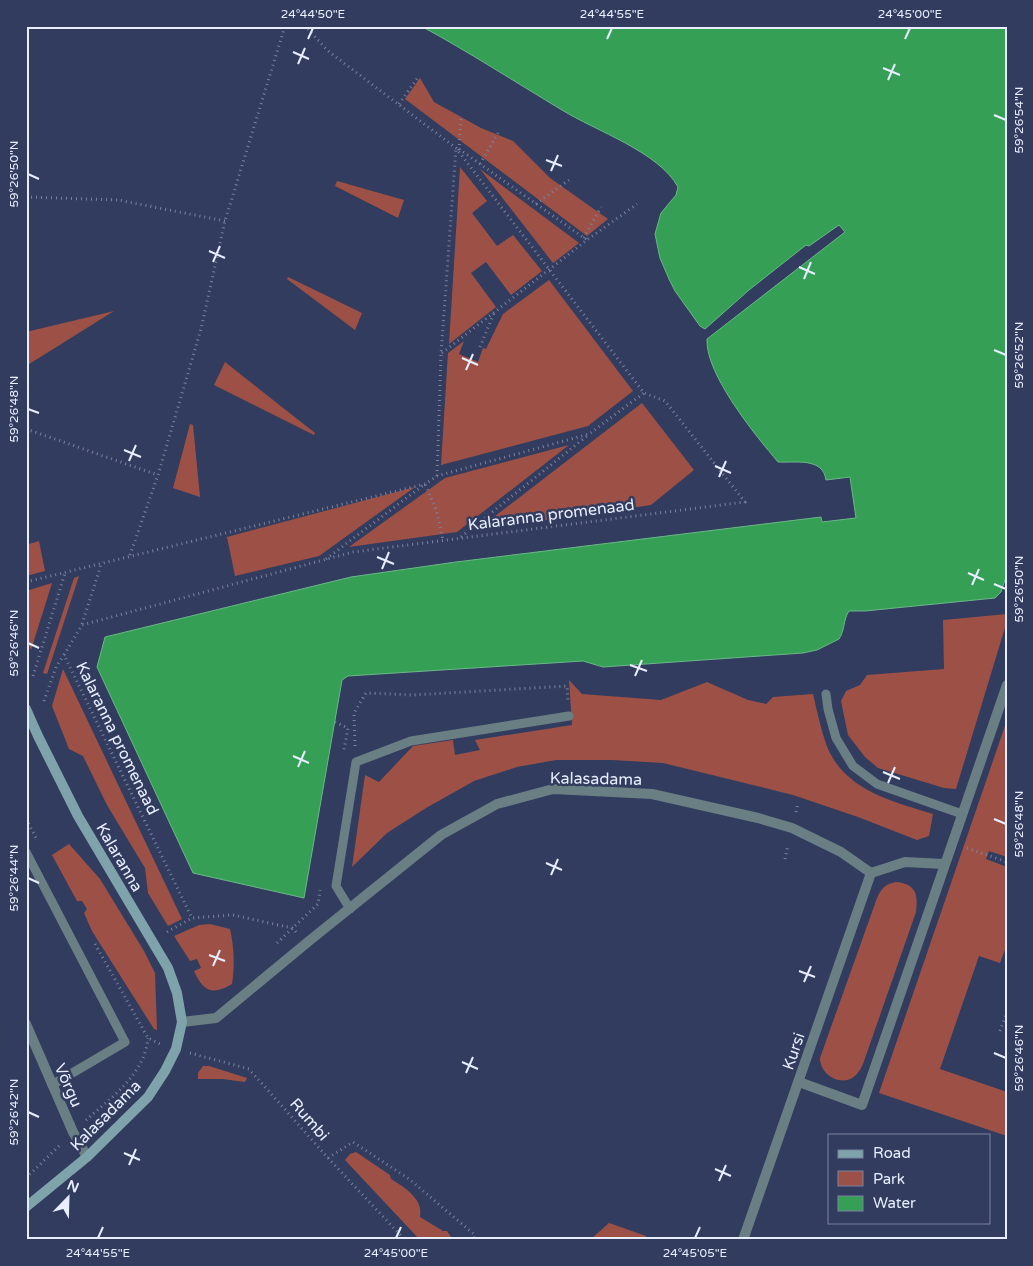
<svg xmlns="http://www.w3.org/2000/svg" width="1033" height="1266" viewBox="0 0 1033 1266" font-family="'Varela Round',sans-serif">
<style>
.green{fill:#9d5146}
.water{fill:#35a055;stroke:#6bb788}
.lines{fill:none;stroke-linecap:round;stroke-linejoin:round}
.path{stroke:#7a839e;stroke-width:3;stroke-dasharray:1 4;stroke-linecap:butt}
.lane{stroke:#697f83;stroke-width:9}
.street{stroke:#697f83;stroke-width:10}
.secondary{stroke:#7fa3aa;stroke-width:10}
.ticks{fill:none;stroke:#e8eeff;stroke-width:2}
.labels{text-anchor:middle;stroke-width:5;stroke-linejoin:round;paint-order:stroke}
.street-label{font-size:16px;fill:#e8eeff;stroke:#323c5e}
.neatline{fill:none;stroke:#e8eeff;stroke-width:2}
.ticks-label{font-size:12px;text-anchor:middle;fill:#e8eeff}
</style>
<rect width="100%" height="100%" fill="#323c5e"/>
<!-- green -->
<g class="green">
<polygon points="420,78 434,102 481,128 513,141 550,178 608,219 587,236 405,99"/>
<polygon points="460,167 487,201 472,213 497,246 513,235 542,271 511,295 486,262 471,273 496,307 449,344"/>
<polygon points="480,169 579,243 553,263"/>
<polygon points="337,181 404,200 398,218 335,186"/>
<polygon points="288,277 362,313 355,330 287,279"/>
<polygon points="549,280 633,391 588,426 441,465 448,353 464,341 459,354 478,362 483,348 486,349 503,314"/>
<polygon points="114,311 26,366 26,332"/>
<polygon points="225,362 315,433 314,435 214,385"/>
<polygon points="642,403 694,470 651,505 477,530"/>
<polygon points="190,424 193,425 200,497 173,488"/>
<polygon points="569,445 457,532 349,547 445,478"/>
<polygon points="415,487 319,556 235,576 227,537"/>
<polygon points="39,541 45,571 26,576 26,545"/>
<polygon points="79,576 47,674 43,673 74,578"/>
<polygon points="52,583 31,650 26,639 26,591"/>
<polygon points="1007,614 1007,621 956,789 944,788 878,768 865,757 848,735 841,701 846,691 860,685 867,675 944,669 943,620"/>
<polygon points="63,669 182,919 168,926 148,893 145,868 107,805 83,756 69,749 52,706"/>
<path d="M569 680 582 694 661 700 707 682 748 700 766 704 773 697 813 694C817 711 823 739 830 753 850 792 895 802 933 814L929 836 917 840 858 817 793 795 663 763 612 760H556L517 767 474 781 426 808 387 833 352 867 365 775 379 782 413 746 453 740 455 755 480 750 475 740 572 725Z"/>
<polygon points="1007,720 1007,857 989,851 986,859 1007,867 1007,944 1000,963 979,956 940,1069 1007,1092 1007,1136 879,1093"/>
<polygon points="69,844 100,879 144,951 155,973 157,1030 154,1029 92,931 84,913 87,909 82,901 77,901 52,855"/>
<path d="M896 882C916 884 918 894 916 912L863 1064C861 1068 859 1072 856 1075 843 1088 820 1076 820 1058L877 898C881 889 885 884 896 882Z"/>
<path d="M210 924 230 929C234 946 235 966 232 984 212 996 203 991 194 971L201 968 197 959 190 961 174 936 199 925Z"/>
<polygon points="203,1066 209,1066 247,1078 245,1082 223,1079 198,1079 198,1073"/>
<path d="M356 1152 390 1175 391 1179C404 1187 424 1199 420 1217L443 1231H447L453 1240H420L345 1160 350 1154Z"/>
<polygon points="609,1223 646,1236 645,1240 590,1240"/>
</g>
<!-- water -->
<path class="water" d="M421 26H1007V574L1001 592 995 598 865 611H849C843 620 845 630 839 639L817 650 803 653 603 667 583 661 348 676 342 680 304 898 193 873 97 667 105 637 351 577 456 562 821 517 822 522 856 518 850 477 826 480C823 457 795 463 778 462 756 436 705 374 707 339L845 232 839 225 809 246 806 245 749 290 705 329 700 326 675 291 669 279 660 258 655 234 661 213 676 195 678 187C659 152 596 131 562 110 515 82 469 52 421 26Z"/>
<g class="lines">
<!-- path -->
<g class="path">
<polyline points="399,104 419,76"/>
<polyline points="459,149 587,240"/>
<polyline points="459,150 461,116"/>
<polyline points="480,164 498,133"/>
<polyline points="26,197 118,200 225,221"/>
<polyline points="536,204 569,180"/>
<polyline points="584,238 601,207"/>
<polyline points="480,347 494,313"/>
<polyline points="442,353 587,240 637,204"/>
<polyline points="26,429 158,475"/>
<polyline points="437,476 441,354 456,148"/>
<polyline points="461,537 587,436"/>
<polyline points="130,555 158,475 201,329 225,221 285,26"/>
<polyline points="326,559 425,484 436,509 443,540"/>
<polyline points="26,582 425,484 437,476 589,434 644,393"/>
<polyline points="82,624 102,562"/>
<polyline points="33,676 65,573"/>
<polyline points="44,701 56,667 64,655"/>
<polyline points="335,722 348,728 344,750"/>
<polyline points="355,746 354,713 366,693 413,695 567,686 568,701"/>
<polyline points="796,812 798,803"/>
<polyline points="26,819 36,838"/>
<polyline points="967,848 1007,862"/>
<polyline points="785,859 788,845"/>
<polyline points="167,932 192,918"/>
<polyline points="296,932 292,928 233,915 192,918 64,655 82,625 353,552 745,502 665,401 644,393 456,148 328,51 305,26"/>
<polyline points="277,943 318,904 320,890"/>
<polyline points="95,944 148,1038 160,1044"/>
<polyline points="1000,1031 1007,1012"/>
<polyline points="190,1053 249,1069 328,1158 405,1240"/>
<path d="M86 1120C111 1098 145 1074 148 1038"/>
<polyline points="328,1158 353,1142 409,1179 475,1235 474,1240"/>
<polyline points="26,1178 61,1144"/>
</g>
<!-- lane -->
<g class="lane">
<polyline points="826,694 828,709 836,738 853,766 877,784 962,814"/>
<polyline points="26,852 125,1042 52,1085"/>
<polyline points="350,909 336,886 356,762 411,741 569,716"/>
</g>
<!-- street -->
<g class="street">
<polyline points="871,873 905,862 944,864"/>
<polyline points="182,1022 216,1018 309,941 441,835 497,804 553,789 652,794 758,818 792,828 841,852 871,873"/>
<polyline points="26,1024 73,1132 87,1157"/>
<polyline points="799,1082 862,1105 1007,685"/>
<polyline points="743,1240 871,873"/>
</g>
<!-- secondary -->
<polyline class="secondary" points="26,709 38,736 78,816 168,968 177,993 182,1022 176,1049 165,1071 148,1097 87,1157 26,1207"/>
</g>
<!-- ticks -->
<path class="ticks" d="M308 39 313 28M607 39 612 28M905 39 910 28M293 52 309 59M298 64 305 48M883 68 900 75M888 80 895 64M994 115 1006 120M546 160 562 166M551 171 558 155M28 174 39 179M209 251 225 258M213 262 220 246M799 267 815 274M804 279 811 262M994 350 1006 355M462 358 478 365M466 370 473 354M28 409 39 413M124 450 141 457M129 461 136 445M715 466 731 473M719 477 726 461M377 557 394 564M382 569 389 552M968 573 984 580M994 584 1006 589M972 585 979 569M28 643 39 648M630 665 647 671M635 676 642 660M293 756 309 763M298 767 305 751M883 772 900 779M888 783 895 767M994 819 1006 824M546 863 562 870M551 875 558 859M28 878 39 883M209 955 225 961M213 966 220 950M799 971 815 977M804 982 811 966M994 1053 1006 1058M462 1062 478 1069M466 1073 473 1057M28 1112 39 1117M124 1153 140 1160M129 1165 136 1149M715 1169 731 1176M719 1181 726 1165M98 1238 103 1227M396 1238 401 1227M695 1238 700 1227"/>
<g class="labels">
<!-- street labels -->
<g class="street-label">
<text transform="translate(551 514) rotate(-7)" y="6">Kalaranna promenaad</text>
<text transform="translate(118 738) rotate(64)" y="6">Kalaranna promenaad</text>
<text transform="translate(596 778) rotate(1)" y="6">Kalasadama</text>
<text transform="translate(120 857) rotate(60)" y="6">Kalaranna</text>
<text transform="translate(793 1051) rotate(-71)" y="6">Kursi</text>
<text transform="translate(69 1085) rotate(66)" y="6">Võrgu</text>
<text transform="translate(105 1115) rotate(-45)" y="6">Kalasadama</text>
<text transform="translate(310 1119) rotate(49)" y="6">Rumbi</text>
</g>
</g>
<!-- border -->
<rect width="1033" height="1266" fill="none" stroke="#323c5e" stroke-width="55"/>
<!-- legend -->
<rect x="828" y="1134" width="162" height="90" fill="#323c5e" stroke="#7b839e"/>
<rect x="838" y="1150" width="25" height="8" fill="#7fa3aa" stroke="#7b839e"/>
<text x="873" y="1158" font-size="15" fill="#e8eeff">Road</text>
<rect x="838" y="1171" width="25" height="15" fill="#9d5146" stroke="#7b839e"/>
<text x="873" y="1184" font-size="15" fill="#e8eeff">Park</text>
<rect x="838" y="1196" width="25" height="15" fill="#35a055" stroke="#7b839e"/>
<text x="873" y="1208" font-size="15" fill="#e8eeff">Water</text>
<!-- north arrow -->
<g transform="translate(68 1198) rotate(23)" stroke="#323c5e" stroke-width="4" paint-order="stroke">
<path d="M0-4L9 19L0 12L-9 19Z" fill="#e8eeff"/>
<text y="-8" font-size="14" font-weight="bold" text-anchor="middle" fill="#e8eeff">N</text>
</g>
<rect x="28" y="28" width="978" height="1210" class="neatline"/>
<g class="ticks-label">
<text x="313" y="18">24°44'50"E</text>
<text x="612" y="18">24°44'55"E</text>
<text x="910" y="18">24°45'00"E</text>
<text transform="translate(1019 120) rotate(-90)" y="4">59°26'54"N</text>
<text transform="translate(14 174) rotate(-90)" y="4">59°26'50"N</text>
<text transform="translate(1019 355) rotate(-90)" y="4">59°26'52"N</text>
<text transform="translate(14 409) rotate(-90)" y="4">59°26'48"N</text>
<text transform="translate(1019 589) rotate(-90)" y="4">59°26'50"N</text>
<text transform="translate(14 643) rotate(-90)" y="4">59°26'46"N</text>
<text transform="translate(1019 824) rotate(-90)" y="4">59°26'48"N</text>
<text transform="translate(14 878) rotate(-90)" y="4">59°26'44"N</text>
<text transform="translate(1019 1058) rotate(-90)" y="4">59°26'46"N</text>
<text transform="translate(14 1112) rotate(-90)" y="4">59°26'42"N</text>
<text x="98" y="1257">24°44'55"E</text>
<text x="396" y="1257">24°45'00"E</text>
<text x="695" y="1257">24°45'05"E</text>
</g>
</svg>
